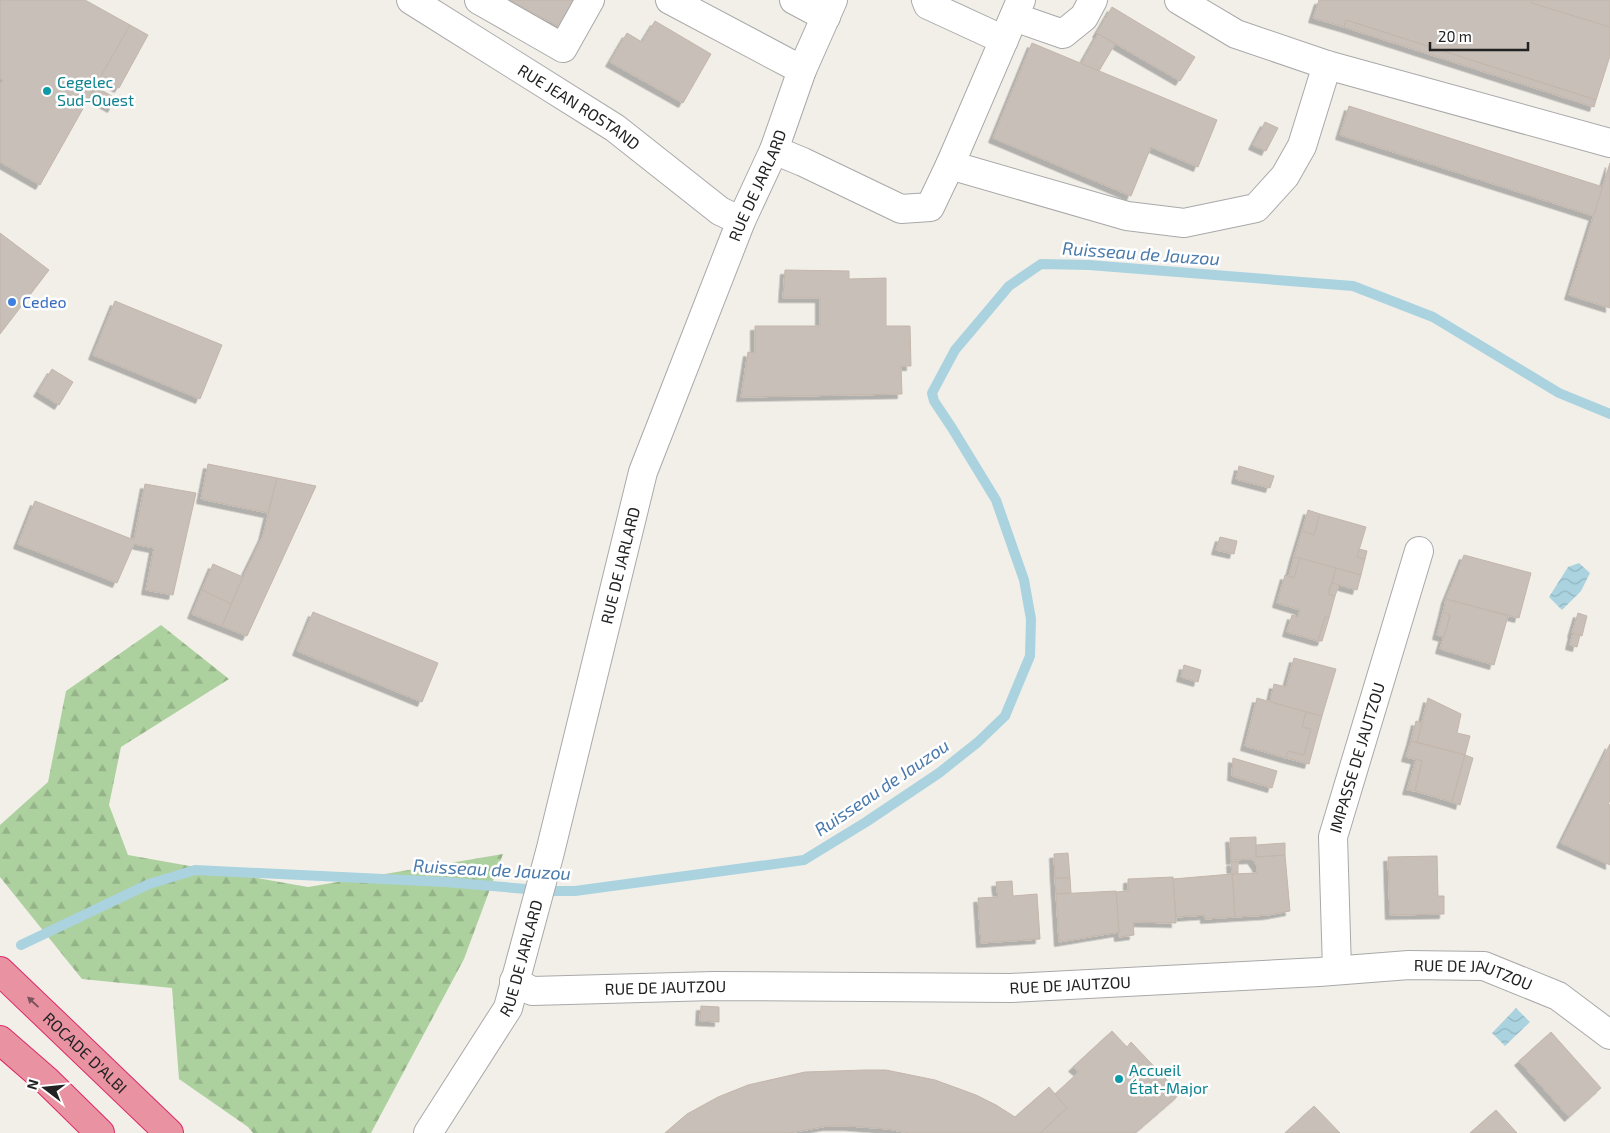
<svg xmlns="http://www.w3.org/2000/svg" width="1610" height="1133" viewBox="0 0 1610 1133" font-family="'Exo 2',sans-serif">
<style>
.forest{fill:url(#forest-firs)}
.water{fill:url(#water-waves)}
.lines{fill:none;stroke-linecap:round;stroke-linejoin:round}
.stream{stroke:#aad3df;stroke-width:10}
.building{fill:#c7bfb8;stroke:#c4b6ab;filter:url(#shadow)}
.minor-casing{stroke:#a9a9a9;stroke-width:30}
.highway-casing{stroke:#dc2a67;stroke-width:30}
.minor{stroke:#fff;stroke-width:28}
.highway{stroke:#e892a2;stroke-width:28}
.oneway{fill:#7b545c}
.culture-dot{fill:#0f9aa8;stroke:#fff;stroke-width:2}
.shop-dot{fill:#3f7fe0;stroke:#fff;stroke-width:2}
.labels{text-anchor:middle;stroke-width:5;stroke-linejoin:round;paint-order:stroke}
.culture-label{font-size:16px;fill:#0d838f;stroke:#fff;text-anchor:start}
.street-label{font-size:16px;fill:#222;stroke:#fff}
.shop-label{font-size:16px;fill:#366cbe;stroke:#fff;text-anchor:start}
.water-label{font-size:18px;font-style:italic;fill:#4a7aab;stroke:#fff}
</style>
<defs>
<pattern id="forest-firs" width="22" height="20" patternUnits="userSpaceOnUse" patternTransform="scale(1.25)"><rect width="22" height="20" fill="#add19e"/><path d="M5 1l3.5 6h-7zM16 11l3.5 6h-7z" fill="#95b388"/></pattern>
<pattern id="water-waves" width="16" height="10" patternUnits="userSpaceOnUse" patternTransform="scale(1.25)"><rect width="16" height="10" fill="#aad3df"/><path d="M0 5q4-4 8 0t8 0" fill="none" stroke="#92b5bf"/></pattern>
<filter id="shadow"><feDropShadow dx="-4.5" dy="4.5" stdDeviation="0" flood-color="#0004"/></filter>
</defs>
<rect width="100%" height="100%" fill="#f2efe9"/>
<!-- forest -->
<polygon class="forest" points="161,625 229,679 121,747 109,805 128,855 308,887 503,854 464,959 371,1133 253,1133 248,1127 179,1079 172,988 82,979 0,877 0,825 48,782 66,691"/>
<!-- water -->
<g class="water">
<polygon points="1579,563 1590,573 1581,591 1562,610 1549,597 1568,567"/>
<polygon points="1516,1008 1530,1022 1505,1046 1492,1033"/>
</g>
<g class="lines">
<!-- stream -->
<polyline class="stream" points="21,945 149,884 195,870 445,882 550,891 575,891 804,860 866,822 939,773 978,742 1005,716 1030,656 1031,619 1024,580 996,500 952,428 934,401 932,393 955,350 1009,286 1041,264 1089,265 1353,286 1433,317 1559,393 1610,414"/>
</g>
<!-- building -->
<g class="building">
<polygon points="0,0 85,0 130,25 40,185 0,162 0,86 3,80 0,78"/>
<polygon points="509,0 575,0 560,27"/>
<polygon points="1319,0 1533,0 1532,3 1610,27 1610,56 1596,100 1346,20 1344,27 1313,18"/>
<polygon points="1533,0 1610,0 1610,27 1532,3"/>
<polygon points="1112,7 1195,57 1180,81 1097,33"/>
<polygon points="1346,20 1596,100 1594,107 1344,27"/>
<polygon points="655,21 711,54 683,103 610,62 627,33 642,42"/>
<polygon points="130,25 148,35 119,88 100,78"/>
<polygon points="1098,34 1115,44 1099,71 1081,64"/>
<polygon points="1032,43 1217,120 1198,167 1151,147 1131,196 993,138"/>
<polygon points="96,87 117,99 112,108 91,96"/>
<polygon points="1349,106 1603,187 1594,216 1340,135"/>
<polygon points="1265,122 1278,128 1266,151 1253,145"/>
<polygon points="1610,163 1610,308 1569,295"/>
<polygon points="0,233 49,270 0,334"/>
<polygon points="785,270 849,271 849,279 886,278 886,326 910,326 911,366 901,366 902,394 741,397 748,352 755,353 755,326 820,326 820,298 783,298"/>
<polygon points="115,301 222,345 200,399 93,355"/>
<polygon points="52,369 73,382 59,405 38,392"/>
<polygon points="208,464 277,478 268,513 201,499"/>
<polygon points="1239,466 1274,476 1270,488 1236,479"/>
<polygon points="277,478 316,486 247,636 222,626 243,577 263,536"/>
<polygon points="145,484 196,493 173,595 146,590 154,548 134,544 117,583 18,544 35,501 134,540"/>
<polygon points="1308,510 1320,514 1314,535 1302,531"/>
<polygon points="1320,514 1366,527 1357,557 1365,559 1361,575 1294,557 1302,531 1314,535"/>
<polygon points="1220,537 1237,541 1234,554 1216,550"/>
<polygon points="1359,549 1367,551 1365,559 1357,557"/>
<polygon points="1464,555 1531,573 1519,618 1446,599"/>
<polygon points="1294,557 1300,558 1294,578 1289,576"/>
<polygon points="1300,558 1336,568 1328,594 1335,596 1329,618 1325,617 1318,641 1287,632 1292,615 1298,617 1300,610 1277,603 1285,575 1294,578"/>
<polygon points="213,564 243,577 231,604 202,590"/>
<polygon points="1336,568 1361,575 1357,590 1332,583"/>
<polygon points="1332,583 1339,585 1335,596 1328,594"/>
<polygon points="202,590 231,604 222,626 192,614"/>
<polygon points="1446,599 1508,616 1494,665 1440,649 1450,615 1443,612"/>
<polygon points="313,612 438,663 422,702 297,651"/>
<polygon points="1443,612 1450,615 1444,637 1437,635"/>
<polygon points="1578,613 1587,616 1582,636 1572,633"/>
<polygon points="1325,617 1329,618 1322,641 1318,641"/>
<polygon points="1573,633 1580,635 1577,647 1570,645"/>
<polygon points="1294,658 1336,669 1322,716 1270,702 1274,684 1286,687"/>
<polygon points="1184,665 1201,670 1198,682 1181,677"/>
<polygon points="1257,698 1306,712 1302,727 1311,729 1304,755 1288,751 1286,758 1245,746"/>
<polygon points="1428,698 1461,714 1457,733 1470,736 1465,755 1417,742"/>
<polygon points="1306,712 1322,716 1309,764 1286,758 1288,751 1304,755 1311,729 1302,727"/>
<polygon points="1416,721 1422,723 1417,742 1411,741"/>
<polygon points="1411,741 1465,755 1452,802 1415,791 1422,761 1406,757"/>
<polygon points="1610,744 1610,801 1608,804 1610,805 1610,865 1561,843"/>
<polygon points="1465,755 1473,758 1460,805 1452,802"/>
<polygon points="1233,758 1277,771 1272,788 1232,776"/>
<polygon points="1416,759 1422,761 1415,791 1407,790"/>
<polygon points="1256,837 1256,857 1285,855 1290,911 1268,915 1235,917 1232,874 1257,873 1257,866 1252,859 1231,860 1230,838"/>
<polygon points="1285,843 1285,855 1256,857 1256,845"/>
<polygon points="1068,853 1070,878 1055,878 1054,854"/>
<polygon points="1437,856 1438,896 1444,896 1444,914 1390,915 1388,857"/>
<polygon points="1238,861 1238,873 1232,874 1231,862"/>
<polygon points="1232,874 1235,917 1205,919 1205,915 1176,917 1173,879"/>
<polygon points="1173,877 1176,923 1133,922 1134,935 1119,937 1116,892 1128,891 1128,879"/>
<polygon points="1055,878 1070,878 1071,893 1056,894"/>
<polygon points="1012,881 1013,896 1037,894 1040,939 981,943 978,898 998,897 996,882"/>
<polygon points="1116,891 1119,932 1059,942 1056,894"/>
<polygon points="701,1006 719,1007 719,1022 700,1021"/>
<polygon points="1112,1031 1127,1047 1131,1042 1180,1094 1135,1133 1040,1133 1067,1108 1055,1094 1079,1072 1073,1067"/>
<polygon points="1551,1032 1601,1088 1569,1117 1519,1061"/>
<polygon points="865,1070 886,1070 935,1080 976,1095 996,1105 1015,1117 1049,1087 1067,1108 1040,1133 909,1133 888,1129 849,1126 827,1126 789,1133 665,1133 687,1114 718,1097 748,1085 805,1072"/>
<polygon points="1314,1106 1340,1133 1285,1133"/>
<polygon points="1496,1110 1517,1133 1470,1133"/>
</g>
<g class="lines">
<!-- minor casing -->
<g class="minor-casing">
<g id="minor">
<path id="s1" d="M411 0 615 128 720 211 741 221"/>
<polyline points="479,0 563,48 590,0"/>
<polyline points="670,0 802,70"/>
<polyline points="794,0 826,17"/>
<polyline points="926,0 928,5 1004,40"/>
<polyline points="1179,0 1236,34 1327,65 1610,143"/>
<polyline points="1014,17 1063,34 1084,17 1093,0"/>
<polyline points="774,150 803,162 901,209 930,207 950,165 1021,0"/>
<polyline points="950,165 1127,216 1184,223 1256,208 1285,176 1302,146 1327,65"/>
<path id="s2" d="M1337 970 1333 837 1419 551"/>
<path id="s3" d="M514 981 532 991 714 986 1011 988 1319 972 1409 965 1484 966 1558 996 1610 1035"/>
<path id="s4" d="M428 1133 508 1008 550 852 643 472 741 221 774 150 802 70 833 0"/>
</g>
</g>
<!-- highway casing -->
<g class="highway-casing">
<g id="highway">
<path id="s5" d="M0 971 169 1133"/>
<polyline points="0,1040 46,1080 100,1133"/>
</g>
</g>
<!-- minor -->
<use href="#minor" class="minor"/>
<!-- highway -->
<use href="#highway" class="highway"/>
</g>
<!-- one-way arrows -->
<defs><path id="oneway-solid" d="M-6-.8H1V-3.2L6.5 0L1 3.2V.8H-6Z" transform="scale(1.25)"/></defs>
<use class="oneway" href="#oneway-solid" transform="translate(33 1002) rotate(-137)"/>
<!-- markers -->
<g class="culture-dot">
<circle cx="47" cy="91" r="5"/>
<circle cx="1119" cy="1079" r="5"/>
</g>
<circle class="shop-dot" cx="12" cy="302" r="5"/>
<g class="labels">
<!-- culture labels -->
<g class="culture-label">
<text x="57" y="88">Cegelec<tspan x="57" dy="18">Sud-Ouest</tspan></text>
<text x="1129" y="1076">Accueil<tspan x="1129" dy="18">État-Major</tspan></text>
</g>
<!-- street labels -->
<g class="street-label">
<text dy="6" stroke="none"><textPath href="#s1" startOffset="199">RUE JEAN ROSTAND</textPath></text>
<text dy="6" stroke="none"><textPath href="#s4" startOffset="1010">RUE DE JARLARD</textPath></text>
<text dy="6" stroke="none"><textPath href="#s4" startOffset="605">RUE DE JARLARD</textPath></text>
<text dy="6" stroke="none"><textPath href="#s2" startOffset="216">IMPASSE DE JAUTZOU</textPath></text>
<text dy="6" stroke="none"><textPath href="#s4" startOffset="200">RUE DE JARLARD</textPath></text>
<text dy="6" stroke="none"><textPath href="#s3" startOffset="964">RUE DE JAUTZOU</textPath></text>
<text dy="6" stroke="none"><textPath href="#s3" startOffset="559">RUE DE JAUTZOU</textPath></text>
<text dy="6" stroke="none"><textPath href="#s3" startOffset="154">RUE DE JAUTZOU</textPath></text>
<text dy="6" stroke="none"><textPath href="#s5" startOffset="118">ROCADE D'ALBI</textPath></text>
</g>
<!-- shop labels -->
<g class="shop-label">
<text x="22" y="308">Cedeo</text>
</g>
<!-- water labels -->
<g class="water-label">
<text transform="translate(1141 254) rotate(4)" y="6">Ruisseau de Jauzou</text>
<text transform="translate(882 788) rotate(-34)" y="6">Ruisseau de Jauzou</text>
<text transform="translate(492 870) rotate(3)" y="6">Ruisseau de Jauzou</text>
</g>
</g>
<!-- north arrow -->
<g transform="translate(45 1088) rotate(286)" stroke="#ffffff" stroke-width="4" paint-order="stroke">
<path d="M0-4L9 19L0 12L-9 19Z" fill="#222222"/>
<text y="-8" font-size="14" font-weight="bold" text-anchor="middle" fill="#222222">N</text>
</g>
<!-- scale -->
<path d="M1430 42v8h98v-8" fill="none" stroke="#222222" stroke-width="2.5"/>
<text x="1438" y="42" font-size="15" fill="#222222" stroke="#ffffff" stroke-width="4" paint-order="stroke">20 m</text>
</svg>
